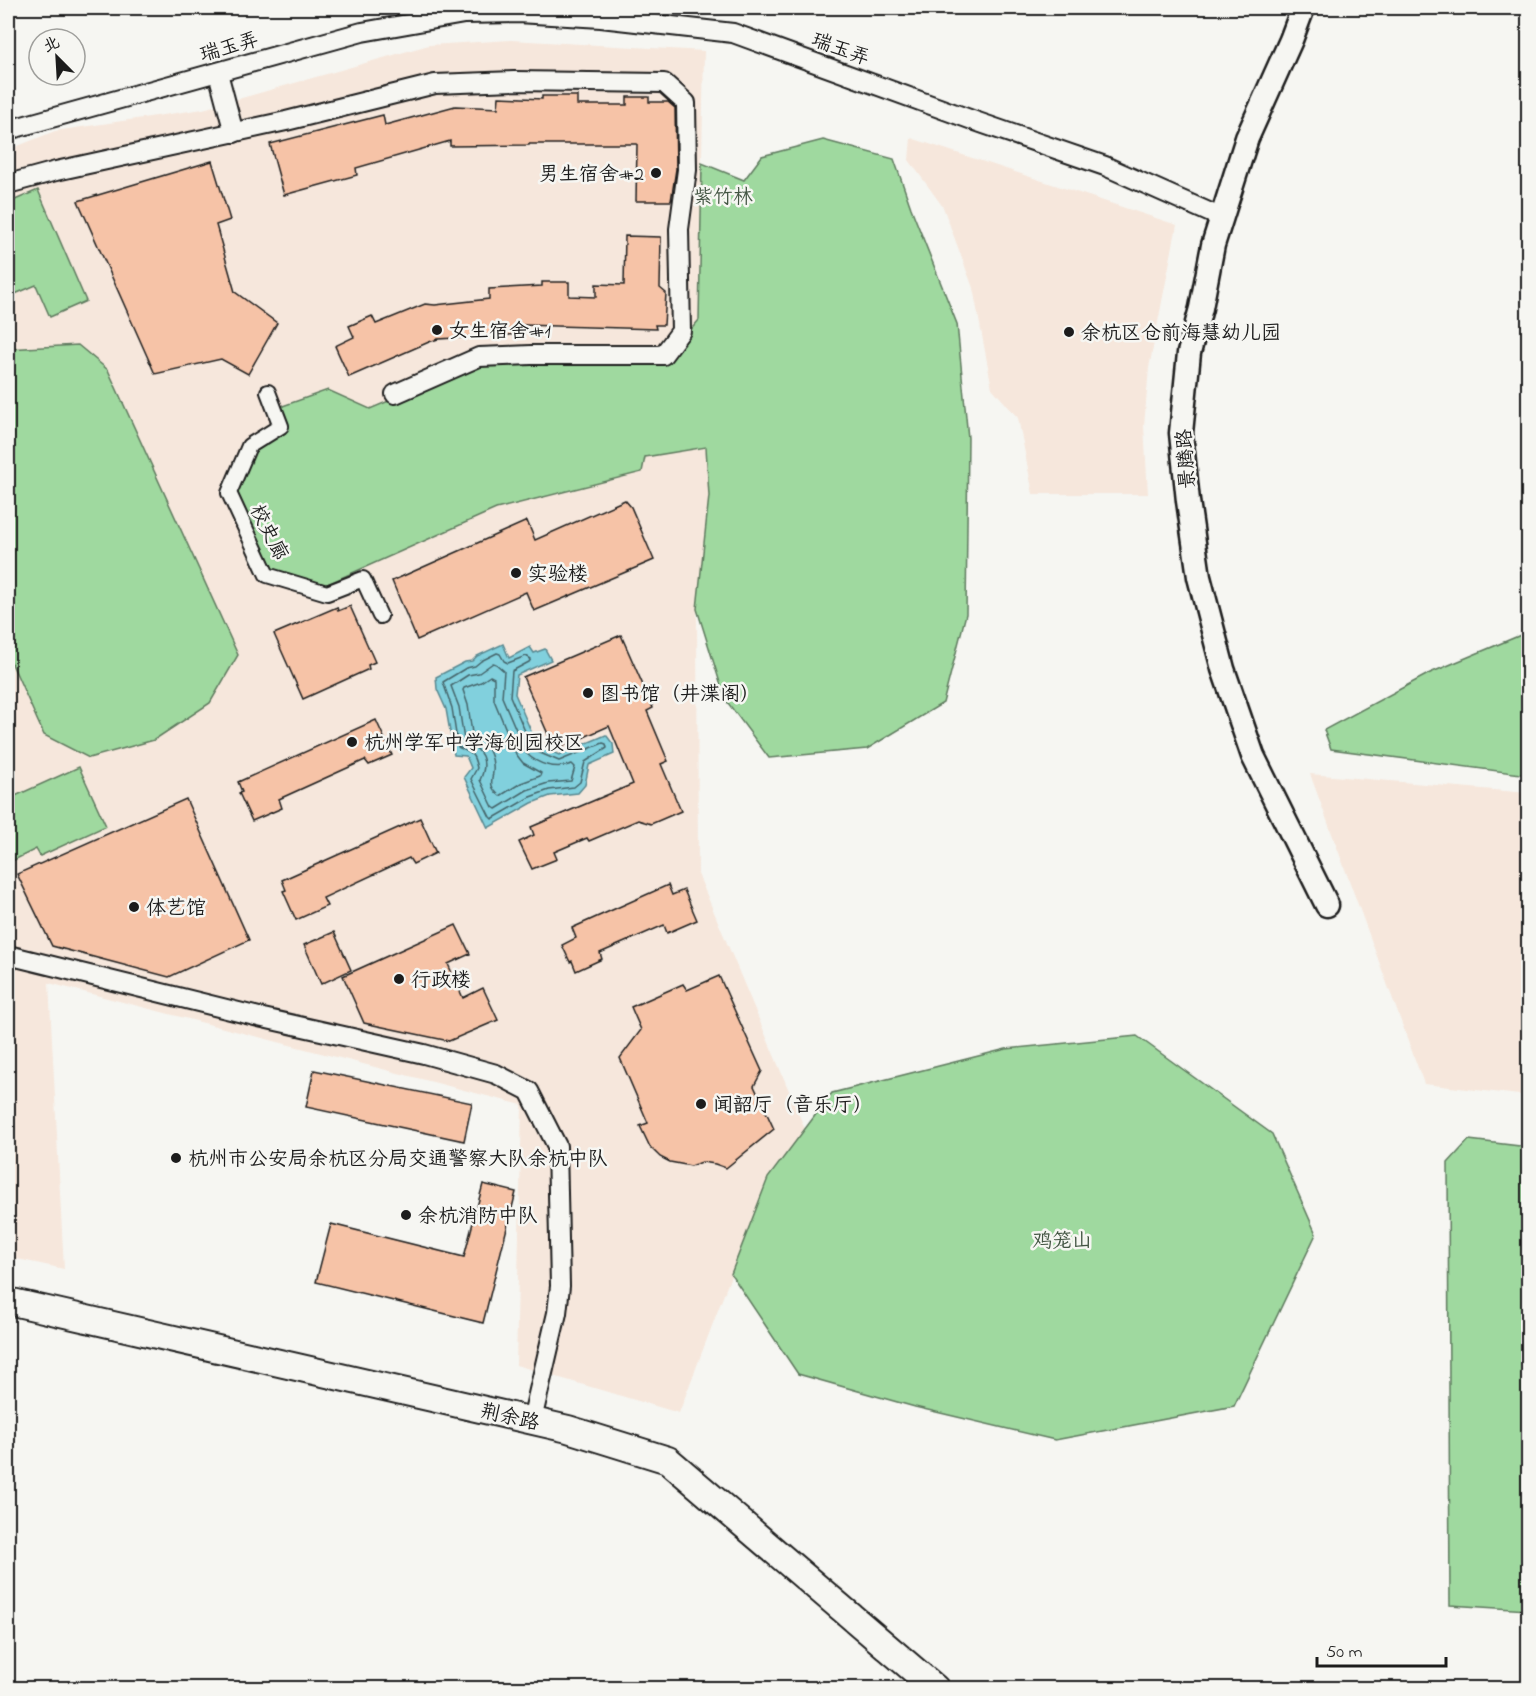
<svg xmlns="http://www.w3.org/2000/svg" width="1536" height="1696" viewBox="0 0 1536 1696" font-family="'Indie Flower','LXGW WenKai TC',sans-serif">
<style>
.built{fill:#f6e7dc}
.green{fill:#9fd99f;stroke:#5e7a5e;stroke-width:1.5}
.water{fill:#81d0dd;stroke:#598890;stroke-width:1.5}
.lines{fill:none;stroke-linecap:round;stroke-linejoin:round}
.shore{stroke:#446469;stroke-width:1.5}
.building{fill:#f6c3a7;stroke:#1c1c1c;stroke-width:1.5}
.pedestrian-casing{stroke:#1c1c1c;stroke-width:18}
.minor-casing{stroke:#1c1c1c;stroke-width:22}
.tertiary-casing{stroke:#1c1c1c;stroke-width:27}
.secondary-casing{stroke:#1c1c1c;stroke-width:30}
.pedestrian{stroke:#f6f6f2;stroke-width:14}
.minor{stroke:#f6f6f2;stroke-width:18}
.tertiary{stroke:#f6f6f2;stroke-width:22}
.secondary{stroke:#f6f6f2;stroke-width:26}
.poi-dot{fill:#1c1c1c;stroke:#f6f6f2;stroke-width:2}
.labels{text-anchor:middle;stroke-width:5;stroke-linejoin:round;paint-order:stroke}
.street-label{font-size:20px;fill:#1c1c1c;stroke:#f6f6f2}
.poi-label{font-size:20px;fill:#1c1c1c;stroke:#f6f6f2;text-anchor:start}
.park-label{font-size:20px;fill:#435543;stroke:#f6f6f2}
</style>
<rect width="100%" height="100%" fill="#f6f6f2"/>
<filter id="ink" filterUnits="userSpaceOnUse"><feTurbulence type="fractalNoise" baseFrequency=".0167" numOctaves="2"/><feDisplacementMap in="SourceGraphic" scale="12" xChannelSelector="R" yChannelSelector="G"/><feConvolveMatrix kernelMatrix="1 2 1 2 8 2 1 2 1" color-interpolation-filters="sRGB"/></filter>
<g filter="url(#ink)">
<!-- built -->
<g class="built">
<polygon points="511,40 704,51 699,320 709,496 697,609 698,874 805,1129 768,1178 679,1413 516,1365 522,1105 49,983 64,1269 8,1257 8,150 55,131 203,109 429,45"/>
<polygon points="911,138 1177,225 1149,368 1144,426 1148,494 1033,494 1018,418 992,388 973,288 943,207 909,160"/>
<polygon points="1310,774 1528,793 1528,1096 1424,1084"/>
</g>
<!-- green -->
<g class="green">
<polygon points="823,140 894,159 911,208 957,324 968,438 966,614 943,703 867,749 769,758 725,699 697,609 709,496 706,447 645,457 642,472 496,509 323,586 268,569 234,494 253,448 285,430 277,408 328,390 370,409 481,362 666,359 699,320 702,163 744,180 762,156"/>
<polygon points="38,190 86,301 50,317 36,285 8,297 8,203"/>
<polygon points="78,345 108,370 238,655 210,703 154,740 89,758 44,735 8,655 8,349"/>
<polygon points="1528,632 1528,775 1331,749 1324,730 1430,673"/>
<polygon points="79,767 106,826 40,856 36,849 8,863 8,786 13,797"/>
<polygon points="1137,1036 1272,1134 1316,1234 1234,1406 1055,1440 915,1407 798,1374 731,1274 768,1178 832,1093 1006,1049"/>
<polygon points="1469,1140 1528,1147 1528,1610 1450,1605 1448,1163"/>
</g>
<!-- water -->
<polygon class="water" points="503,644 509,658 530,647 534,653 545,649 551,660 517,675 515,694 537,745 559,755 606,735 613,744 614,754 589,765 585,785 578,793 550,796 532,803 488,828 464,777 471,768 466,756 454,755 446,709 437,689 436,677 465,662 472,661 477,656"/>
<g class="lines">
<!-- shore -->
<g class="shore">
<path d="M497 653 500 654 504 661 508 663 526 656 531 659 529 662 512 671 510 696 533 750 559 761 603 743 606 744 607 748 585 762 580 782 574 787 549 790 530 797 492 819 490 817 471 779 477 768C473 751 471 754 458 747L452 708 443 682 466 668 475 666 481 661Z"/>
<path d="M493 663 496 664 504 671 502 697 526 753C538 765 556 770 572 764L575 767 571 781 548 783 527 790 496 809 493 807 480 780C489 761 482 749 464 740L459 707 451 686 468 675 479 673Z"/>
<path d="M490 676 494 678V700L516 754 523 763 541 773 540 776 521 783 500 796C485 784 495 778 493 765 492 750 483 741 472 733L468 705 463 690 464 688 481 682Z"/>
</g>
</g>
<!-- building -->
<g class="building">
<polygon points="542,96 577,96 577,105 627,105 627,97 649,97 649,102 668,102 675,108 676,169 671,201 636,201 637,144 529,144 529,145 450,146 450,141 356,168 357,175 284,195 270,144 383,115 385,125 455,106 498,108 499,97 542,99"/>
<polygon points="212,161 230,220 216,225 235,292 277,323 248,374 221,359 155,374 78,201"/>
<polygon points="625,236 661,237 660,288 666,293 664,325 655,325 656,329 523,325 524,334 438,339 429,342 349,377 335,346 354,337 349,326 372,316 376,324 425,304 435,305 489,299 489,289 542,286 542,282 569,282 569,296 596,297 596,284 624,285"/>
<polygon points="625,500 631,507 654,560 534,611 526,592 417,640 392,581 527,521 535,540"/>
<polygon points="350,606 375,662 368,665 369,669 303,699 274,634 337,607 338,611"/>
<polygon points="621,635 653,708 647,711 668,761 661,764 681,811 651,824 638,820 589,841 587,838 554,852 557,859 532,869 519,842 534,835 531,827 633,784 609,726 555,750 523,677"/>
<polygon points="376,720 392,755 369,765 365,760 279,799 282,808 252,821 239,793 242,792 238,782"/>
<polygon points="186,799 249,940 169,977 52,946 17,874"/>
<polygon points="420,818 436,853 413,864 409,858 323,898 327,906 296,920 283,891 286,890 282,880"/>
<polygon points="668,885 672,895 684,890 697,920 667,933 664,925 600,953 602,959 576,971 572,961 570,962 562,945 576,938 572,928"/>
<polygon points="456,925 470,954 448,964 463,998 483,988 498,1020 449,1041 364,1023 343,976"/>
<polygon points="334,932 351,970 321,984 304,945"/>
<polygon points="719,976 762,1071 754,1086 774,1129 726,1168 715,1164 702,1162 691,1166 670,1162 660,1157 650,1147 640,1126 648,1123 620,1058 641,1030 631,1007 683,984 687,990"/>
<polygon points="314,1070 472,1103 464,1141 306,1107"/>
<polygon points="483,1184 516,1192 483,1323 316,1282 331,1224 464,1257"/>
</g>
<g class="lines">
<!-- pedestrian casing -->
<g class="pedestrian-casing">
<polyline id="pedestrian" points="268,392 281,426 249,446 229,493 267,575 327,593 363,579 380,616"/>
</g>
<!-- minor casing -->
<g class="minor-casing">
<g id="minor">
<polyline points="218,73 234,133"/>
<polyline points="8,130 362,32 464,14 518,13 601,18 733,33 975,121 1105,166 1222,218"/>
<polyline points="8,184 56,171 286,121 435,84 514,81 664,83 686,103 687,170 679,229 681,331 663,355 531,355 479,357 395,394"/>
<polyline points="8,955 263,1018 424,1054 496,1074 529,1091 557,1146 560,1286 557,1313 532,1420"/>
</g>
</g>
<!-- tertiary casing -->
<g class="tertiary-casing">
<polyline id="tertiary" points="1303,8 1291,40 1247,138 1213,245 1201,308 1189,353 1181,433 1188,501 1199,577 1223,669 1253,756 1327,905"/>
</g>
<!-- secondary casing -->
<g class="secondary-casing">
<polyline id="secondary" points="8,1301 568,1429 668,1460 935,1688"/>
</g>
<!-- pedestrian -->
<use href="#pedestrian" class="pedestrian"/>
<!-- minor -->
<use href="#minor" class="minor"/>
<!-- tertiary -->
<use href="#tertiary" class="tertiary"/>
<!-- secondary -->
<use href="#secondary" class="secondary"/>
</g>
</g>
<!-- markers -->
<g class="poi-dot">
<circle cx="656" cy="173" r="6"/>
<circle cx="437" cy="330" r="6"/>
<circle cx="1069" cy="332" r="6"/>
<circle cx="516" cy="573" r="6"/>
<circle cx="588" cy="693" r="6"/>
<circle cx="352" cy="742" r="6"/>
<circle cx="134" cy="907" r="6"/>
<circle cx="399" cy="979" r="6"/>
<circle cx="701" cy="1104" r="6"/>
<circle cx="176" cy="1158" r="6"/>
<circle cx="406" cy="1215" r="6"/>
</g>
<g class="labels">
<!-- street labels -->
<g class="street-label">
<text transform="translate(229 46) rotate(-16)" y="7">瑞玉弄</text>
<text transform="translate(841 48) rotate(20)" y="7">瑞玉弄</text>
<text transform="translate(1185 459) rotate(-94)" y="7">景腾路</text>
<text transform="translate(270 532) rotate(63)" y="7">校史廊</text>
<text transform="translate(510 1416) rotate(13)" y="7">荆余路</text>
</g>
<!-- poi labels -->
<g class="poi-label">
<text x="644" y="180" text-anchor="end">男生宿舍#2</text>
<text x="449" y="337">女生宿舍#1</text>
<text x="1081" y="339">余杭区仓前海慧幼儿园</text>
<text x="528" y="580">实验楼</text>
<text x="600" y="700">图书馆（井渫阁）</text>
<text x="364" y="749">杭州学军中学海创园校区</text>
<text x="146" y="914">体艺馆</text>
<text x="411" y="986">行政楼</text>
<text x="713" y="1111">闻韶厅（音乐厅）</text>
<text x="188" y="1165">杭州市公安局余杭区分局交通警察大队余杭中队</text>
<text x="418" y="1222">余杭消防中队</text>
</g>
<!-- park labels -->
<g class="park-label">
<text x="723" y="203">紫竹林</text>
<text x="1062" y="1247">鸡笼山</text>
</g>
</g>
<!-- margin -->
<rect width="1536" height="1696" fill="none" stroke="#f6f6f2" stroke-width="30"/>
<rect x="15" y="15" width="1506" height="1666" fill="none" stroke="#1c1c1c" stroke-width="2" filter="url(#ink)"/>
<!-- north arrow -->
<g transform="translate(57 57) rotate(336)"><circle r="28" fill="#f6f6f2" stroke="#9f9f9c" stroke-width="1.5"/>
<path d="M0-4.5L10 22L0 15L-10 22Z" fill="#1c1c1c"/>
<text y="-9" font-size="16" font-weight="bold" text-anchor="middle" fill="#1c1c1c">北</text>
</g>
<!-- scale -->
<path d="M1317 1657v9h129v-9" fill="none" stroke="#1c1c1c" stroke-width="3"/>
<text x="1326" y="1657" font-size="18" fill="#1c1c1c" stroke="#f6f6f2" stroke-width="4.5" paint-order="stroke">50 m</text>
</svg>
